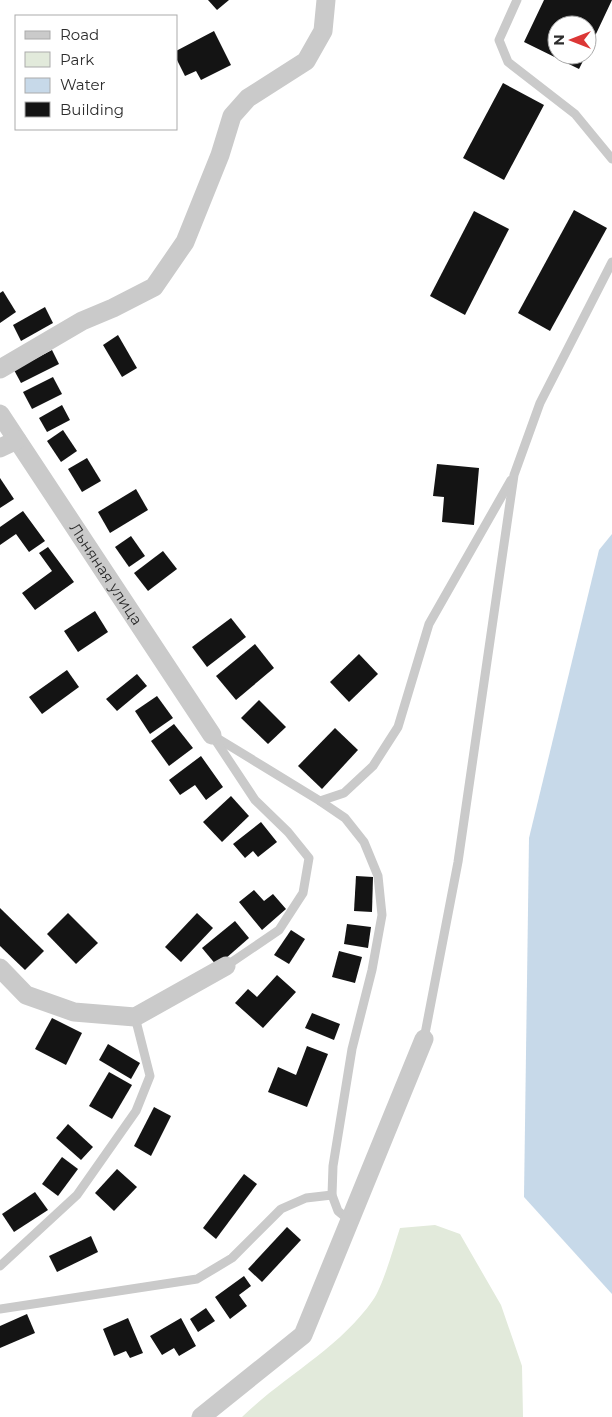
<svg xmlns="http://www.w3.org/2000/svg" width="612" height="1417" viewBox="0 0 612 1417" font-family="Montserrat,sans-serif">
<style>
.green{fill:#e2eadb}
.water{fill:#c7d9e9}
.building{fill:#141414}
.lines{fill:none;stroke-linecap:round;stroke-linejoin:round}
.service{stroke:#cacaca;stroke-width:9}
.minor{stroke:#cacaca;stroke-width:19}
.labels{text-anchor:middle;stroke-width:5;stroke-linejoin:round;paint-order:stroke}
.street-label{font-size:15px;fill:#2d2d2d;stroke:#fff}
</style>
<rect width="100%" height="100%" fill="#fff"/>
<!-- green -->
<path class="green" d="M435 1225 460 1234 501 1305 522 1366 523 1417H242C284 1376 339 1349 373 1300 383 1286 394 1246 400 1228Z"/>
<!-- water -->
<polygon class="water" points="612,534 612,1294 524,1197 529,838 599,550"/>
<!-- building -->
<g class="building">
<polygon points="208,0 229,0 217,10"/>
<polygon points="544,0 612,0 587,53 587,25 557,25 557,55 586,55 579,69 524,42"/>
<polygon points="214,31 231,65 201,80 196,71 185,76 176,58 176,51"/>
<polygon points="503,83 544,105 504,180 463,158"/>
<polygon points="574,210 607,228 550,331 518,313"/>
<polygon points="474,211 509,229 465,315 430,296"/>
<polygon points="3,291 16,312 0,323 0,293"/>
<polygon points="45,307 53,323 21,341 13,325"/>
<polygon points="118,335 137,368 122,377 103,345"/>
<polygon points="52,350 59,364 21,383 14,370"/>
<polygon points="53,377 62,394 32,409 23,392"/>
<polygon points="62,405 70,420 47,432 39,418"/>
<polygon points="63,430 77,451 61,462 47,441"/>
<polygon points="87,458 101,481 82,492 68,469"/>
<polygon points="437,464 479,468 474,525 442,522 444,497 433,496"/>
<polygon points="0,478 14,499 0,508"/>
<polygon points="136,489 148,510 110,533 98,512"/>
<polygon points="23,511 45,541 29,552 16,534 0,545 0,527"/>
<polygon points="131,536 145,556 129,567 115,547"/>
<polygon points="48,547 74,582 35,610 22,593 52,571 39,553"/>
<polygon points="163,551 177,569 148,591 134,573"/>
<polygon points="95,611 108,632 78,652 64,631"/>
<polygon points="231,618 246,637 207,667 192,647"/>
<polygon points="255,644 274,668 236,700 216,676"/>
<polygon points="359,654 378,674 349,702 330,682"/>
<polygon points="67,670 79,687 42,714 29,697"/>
<polygon points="137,674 147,686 117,711 106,699"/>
<polygon points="157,696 173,718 150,734 135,711"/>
<polygon points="259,700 286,727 268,744 241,718"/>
<polygon points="174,724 193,748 169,766 151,741"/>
<polygon points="335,728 358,750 322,789 298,766"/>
<polygon points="201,756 223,787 206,800 195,785 180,795 169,780"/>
<polygon points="231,796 249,816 222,842 203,822"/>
<polygon points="261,822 277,842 258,857 253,851 245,858 233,844"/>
<polygon points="356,876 373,877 372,912 354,911"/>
<polygon points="254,890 264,901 273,894 286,909 262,930 239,902"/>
<polygon points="0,908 44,951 25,970 0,946"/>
<polygon points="68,913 98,943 76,964 47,934"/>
<polygon points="197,913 213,928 181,962 165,947"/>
<polygon points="235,921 249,938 217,966 202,948"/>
<polygon points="347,924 371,927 368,948 344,944"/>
<polygon points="291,930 305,939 289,964 274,955"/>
<polygon points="339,951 362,957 355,983 332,977"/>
<polygon points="277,975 296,992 263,1028 235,1003 248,989 257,997"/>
<polygon points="312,1013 340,1024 334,1040 305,1028"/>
<polygon points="52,1018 82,1033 66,1065 35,1049"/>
<polygon points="108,1044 140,1063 131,1079 99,1060"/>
<polygon points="307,1046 328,1054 307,1107 268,1092 278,1067 296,1075"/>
<polygon points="109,1072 132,1085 112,1119 89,1106"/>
<polygon points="154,1107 171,1116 151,1156 134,1146"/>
<polygon points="68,1124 93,1147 81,1160 56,1138"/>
<polygon points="62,1157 78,1169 58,1196 42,1184"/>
<polygon points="117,1169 137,1187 114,1211 95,1193"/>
<polygon points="244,1174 257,1184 216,1239 203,1228"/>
<polygon points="35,1192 48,1210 14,1232 2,1214"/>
<polygon points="287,1227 301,1240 262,1282 248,1269"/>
<polygon points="91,1236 98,1252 57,1272 49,1256"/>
<polygon points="244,1276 251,1286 239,1295 247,1306 230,1319 215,1297"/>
<polygon points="206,1308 215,1321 198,1332 190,1319"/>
<polygon points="27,1314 35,1333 0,1348 0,1326"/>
<polygon points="128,1318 143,1353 130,1358 126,1351 114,1356 103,1329"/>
<polygon points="181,1318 196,1346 179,1356 174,1348 162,1355 150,1336"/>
</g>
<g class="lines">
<!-- service -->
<g class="service">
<polyline points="517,0 499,40 508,62 575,114 612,159"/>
<polyline points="212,735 320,801 344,793 373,766 398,727 429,624 511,480"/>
<polyline points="214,738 255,800 288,832 309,858 303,893 279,930 226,966"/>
<polyline points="320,801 345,818 364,842 378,876 382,915 372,970 352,1049 333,1166 332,1195 338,1211 349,1220"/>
<polyline points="424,1039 458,862 514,475 540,403 612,262"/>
<polyline points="0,1266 77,1195 136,1111 150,1076 135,1017"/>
<polyline points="0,1309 197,1279 232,1258 281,1209 306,1198 332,1195"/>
</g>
<!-- minor -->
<g class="minor">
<polyline points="0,369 82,321 113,308 154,287 185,242 220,155 232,116 248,98 306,61 323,31 326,0"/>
<path id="s1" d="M0 414 212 735"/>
<polyline points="0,448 17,440"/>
<polyline points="0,968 26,995 74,1012 135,1017 226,966"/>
<polyline points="201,1417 303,1335 424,1039"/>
</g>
</g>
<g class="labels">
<!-- street labels -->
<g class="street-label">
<text dy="5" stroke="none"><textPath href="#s1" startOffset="192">Льняная улица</textPath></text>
</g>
</g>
<!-- legend -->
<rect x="15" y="15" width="162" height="115" fill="#ffffff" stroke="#ababab"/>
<rect x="25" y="31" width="25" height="8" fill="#cacaca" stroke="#ababab"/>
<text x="60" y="40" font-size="15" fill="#2d2d2d">Road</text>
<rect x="25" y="52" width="25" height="15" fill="#e2eadb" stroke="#ababab"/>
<text x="60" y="65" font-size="15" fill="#2d2d2d">Park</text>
<rect x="25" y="78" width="25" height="15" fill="#c7d9e9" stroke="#ababab"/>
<text x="60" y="90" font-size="15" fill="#2d2d2d">Water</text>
<rect x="25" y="102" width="25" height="15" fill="#141414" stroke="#ababab"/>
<text x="60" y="115" font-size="15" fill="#2d2d2d">Building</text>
<!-- north arrow -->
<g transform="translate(572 40) rotate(270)"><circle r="24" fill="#ffffff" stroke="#ababab"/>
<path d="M0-4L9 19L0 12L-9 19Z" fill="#dc3736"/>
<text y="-8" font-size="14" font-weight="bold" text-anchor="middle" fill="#2d2d2d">N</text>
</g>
</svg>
